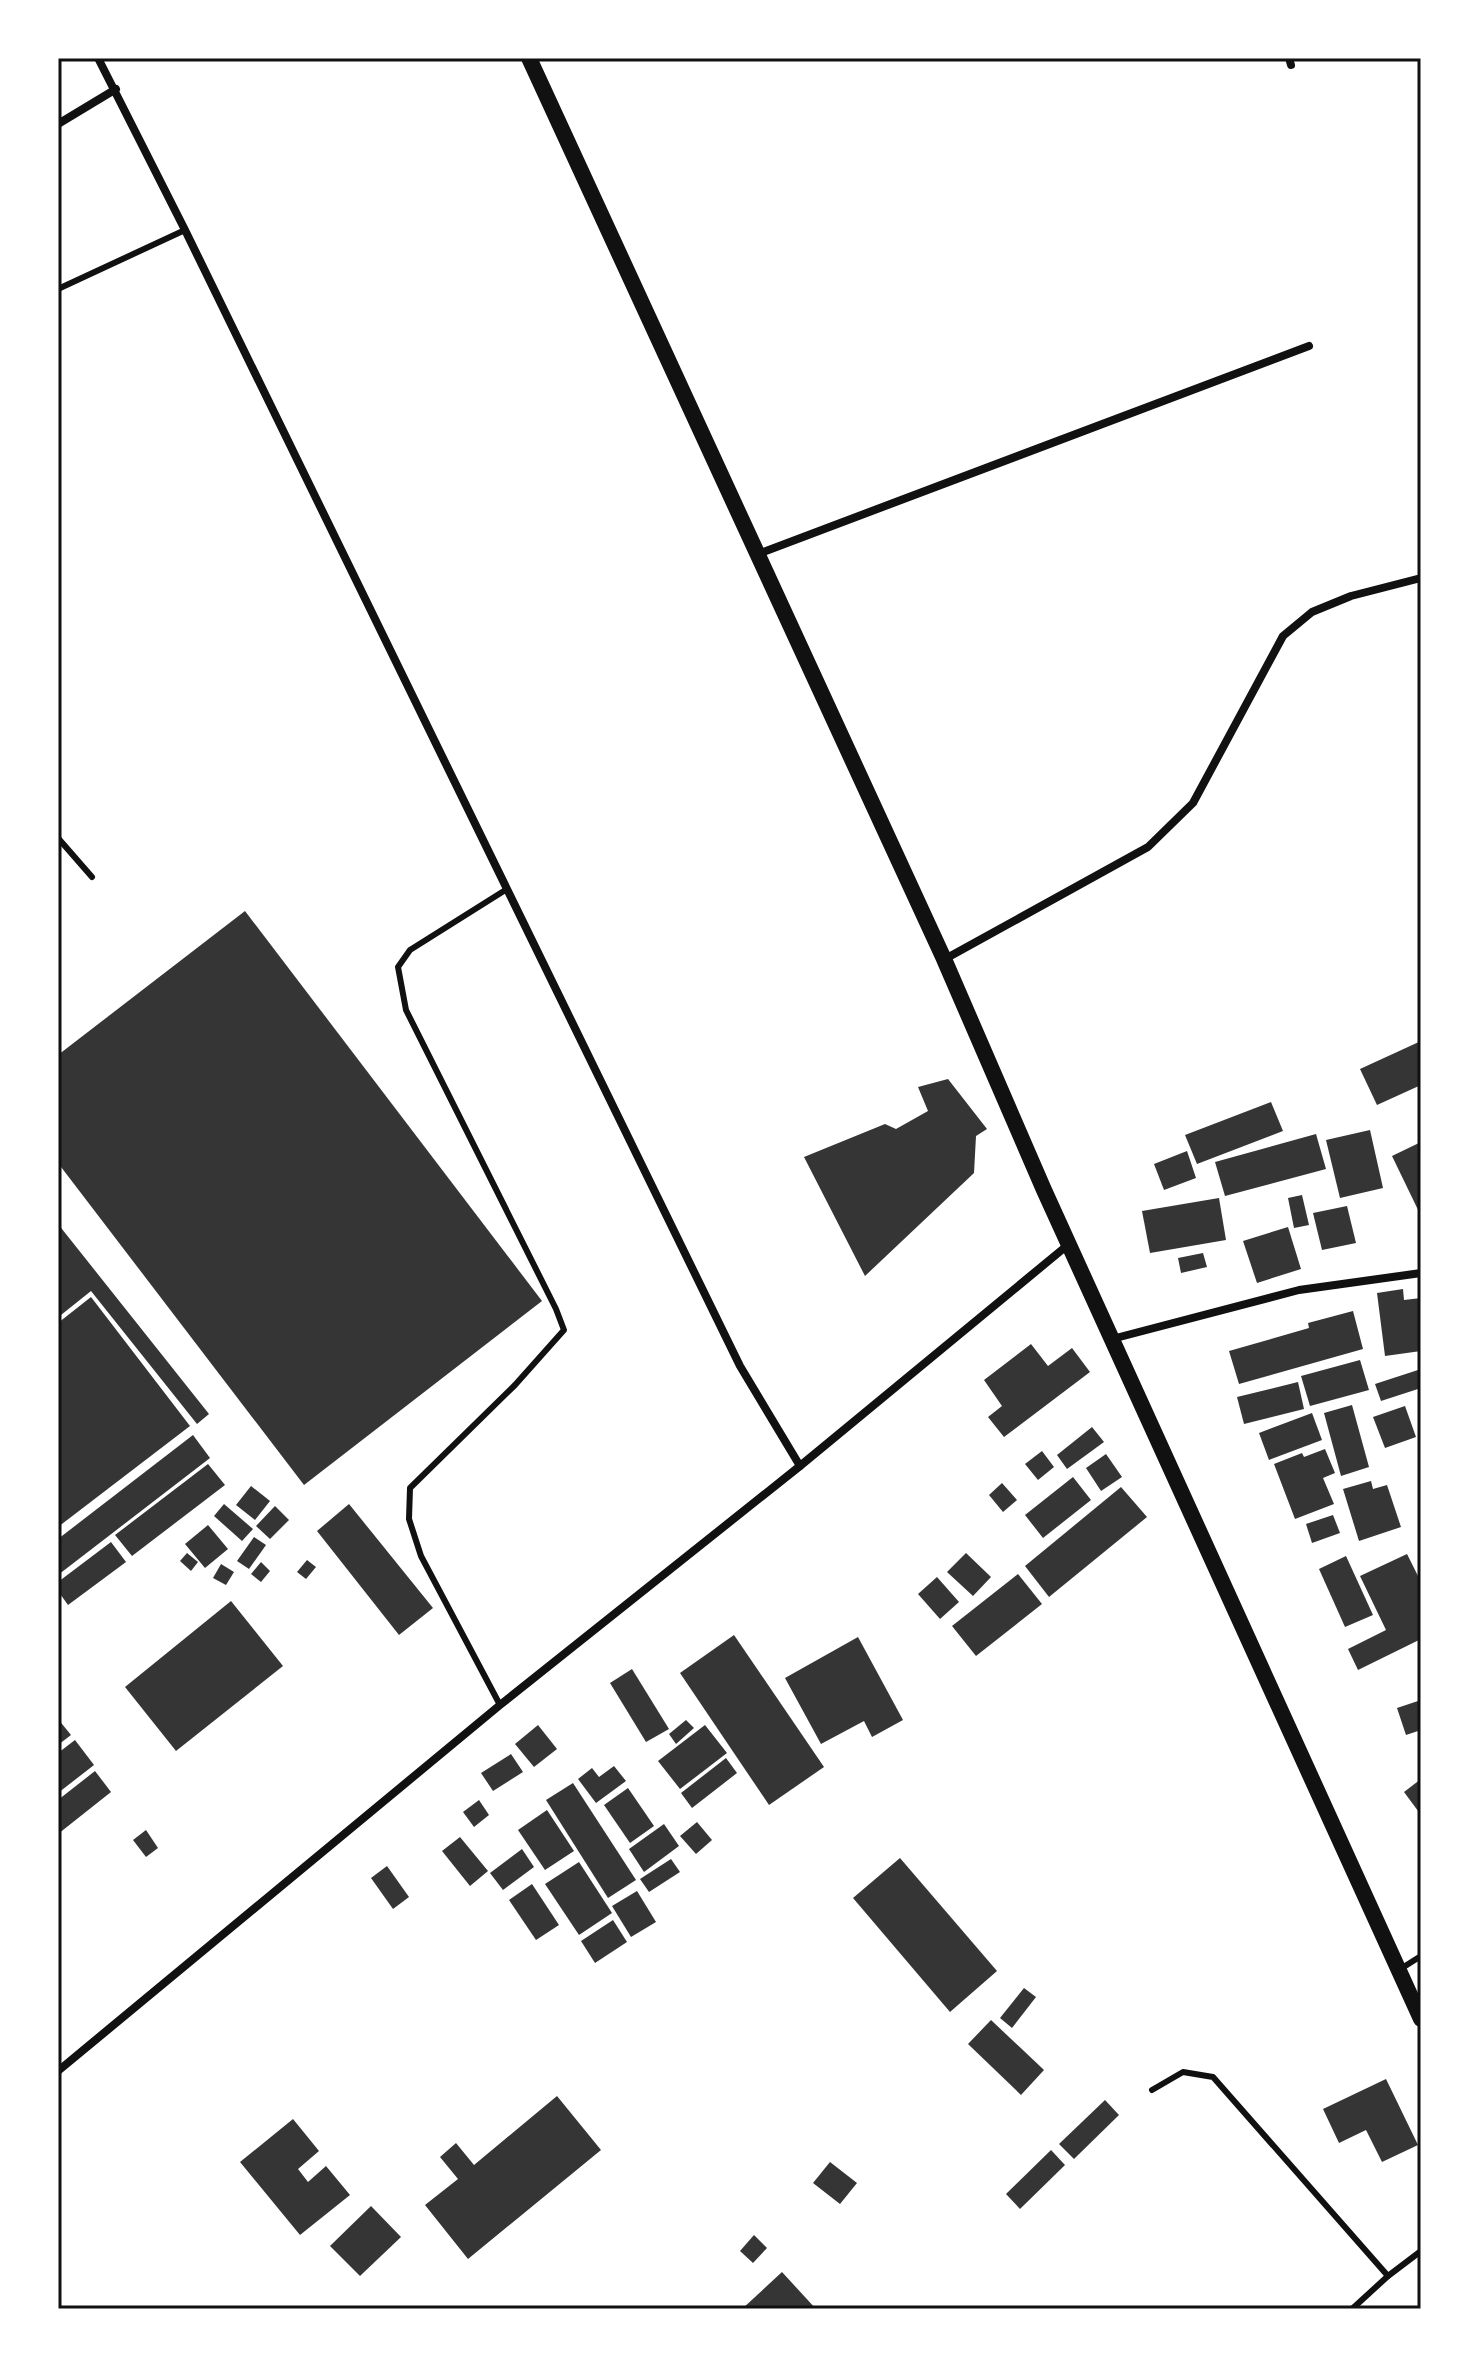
<svg xmlns="http://www.w3.org/2000/svg" width="1479" height="2367" viewBox="0 0 1479 2367" font-family="'Libre Baskerville',serif">
<style>
.building{fill:#353535}
.lines{fill:none;stroke-linecap:round;stroke-linejoin:round}
.service{stroke:#111;stroke-width:6}
.minor{stroke:#111;stroke-width:8}
.secondary{stroke:#111;stroke-width:16}
.neatline{fill:none;stroke:#111;stroke-width:3}
</style>
<rect width="100%" height="100%" fill="#fff"/>
<!-- building -->
<g class="building">
<polygon points="245,911 542,1301 304,1485 58,1163 58,1055"/>
<polygon points="1421,1041 1421,1085 1377,1105 1360,1069"/>
<polygon points="948,1079 987,1129 976,1136 974,1173 865,1276 804,1157 885,1124 896,1129 928,1111 918,1087"/>
<polygon points="1271,1102 1283,1131 1197,1164 1185,1135"/>
<polygon points="1370,1130 1383,1188 1340,1198 1326,1140"/>
<polygon points="1316,1134 1326,1169 1225,1196 1215,1162"/>
<polygon points="1421,1142 1421,1216 1392,1156"/>
<polygon points="1187,1151 1196,1178 1164,1190 1154,1164"/>
<polygon points="1302,1195 1309,1225 1294,1228 1288,1198"/>
<polygon points="1219,1198 1226,1240 1150,1253 1142,1211"/>
<polygon points="1347,1206 1356,1243 1322,1250 1313,1213"/>
<polygon points="58,1224 209,1414 197,1424 91,1291 61,1315 58,1311"/>
<polygon points="1288,1227 1301,1269 1257,1283 1243,1241"/>
<polygon points="1203,1253 1207,1267 1181,1273 1178,1258"/>
<polygon points="1403,1289 1404,1300 1421,1298 1421,1351 1385,1356 1377,1293"/>
<polygon points="91,1297 190,1426 58,1527 58,1323"/>
<polygon points="1353,1311 1363,1349 1239,1384 1229,1351 1309,1328 1308,1323"/>
<polygon points="1031,1344 1048,1366 1072,1348 1090,1372 1004,1437 988,1417 1002,1406 984,1380"/>
<polygon points="1360,1360 1369,1390 1310,1406 1301,1376"/>
<polygon points="1421,1369 1421,1388 1381,1401 1375,1384"/>
<polygon points="1298,1382 1304,1409 1244,1424 1237,1397"/>
<polygon points="1352,1405 1369,1467 1341,1476 1324,1413"/>
<polygon points="1405,1406 1416,1437 1385,1448 1373,1417"/>
<polygon points="1312,1413 1322,1440 1269,1460 1259,1433"/>
<polygon points="1092,1427 1104,1442 1067,1469 1057,1455"/>
<polygon points="193,1435 210,1458 58,1575 58,1539"/>
<polygon points="1325,1449 1335,1473 1323,1478 1334,1504 1295,1519 1274,1464 1302,1453 1304,1457"/>
<polygon points="1042,1451 1054,1467 1038,1480 1025,1464"/>
<polygon points="1106,1454 1122,1477 1101,1491 1086,1468"/>
<polygon points="208,1464 225,1485 132,1556 115,1535"/>
<polygon points="1073,1477 1091,1500 1043,1538 1025,1515"/>
<polygon points="1371,1481 1373,1489 1387,1485 1401,1527 1359,1541 1343,1489"/>
<polygon points="1002,1483 1017,1500 1003,1512 989,1495"/>
<polygon points="251,1486 270,1501 255,1520 236,1505"/>
<polygon points="1121,1487 1147,1517 1049,1597 1025,1566"/>
<polygon points="224,1504 253,1529 242,1541 214,1516"/>
<polygon points="349,1504 433,1608 399,1635 317,1531"/>
<polygon points="275,1506 289,1520 270,1539 256,1526"/>
<polygon points="1333,1515 1340,1533 1312,1543 1306,1524"/>
<polygon points="208,1525 228,1549 205,1568 185,1544"/>
<polygon points="254,1537 266,1545 249,1569 237,1561"/>
<polygon points="111,1542 126,1562 68,1605 58,1591 58,1582"/>
<polygon points="187,1553 198,1562 191,1571 180,1561"/>
<polygon points="966,1553 991,1577 973,1596 947,1572"/>
<polygon points="1407,1554 1421,1582 1421,1639 1358,1670 1348,1649 1386,1630 1360,1576"/>
<polygon points="1346,1556 1373,1615 1345,1627 1319,1569"/>
<polygon points="307,1560 316,1567 306,1579 297,1572"/>
<polygon points="261,1562 270,1571 261,1582 251,1574"/>
<polygon points="221,1564 234,1572 226,1585 213,1578"/>
<polygon points="1018,1574 1042,1604 976,1656 952,1626"/>
<polygon points="937,1577 959,1602 940,1619 918,1594"/>
<polygon points="231,1601 283,1666 176,1751 125,1687"/>
<polygon points="734,1635 824,1767 769,1805 680,1673"/>
<polygon points="858,1637 903,1720 872,1737 864,1721 821,1744 785,1678"/>
<polygon points="632,1669 669,1729 646,1742 610,1683"/>
<polygon points="1421,1700 1421,1730 1406,1735 1397,1708"/>
<polygon points="58,1719 71,1735 58,1745"/>
<polygon points="686,1720 694,1728 676,1744 669,1734"/>
<polygon points="538,1725 557,1749 534,1767 515,1744"/>
<polygon points="705,1725 727,1753 680,1789 658,1761"/>
<polygon points="75,1740 94,1765 58,1793 58,1753"/>
<polygon points="511,1754 523,1772 493,1791 481,1773"/>
<polygon points="726,1758 737,1773 692,1808 681,1793"/>
<polygon points="614,1766 626,1781 596,1803 578,1779 592,1768 599,1777"/>
<polygon points="95,1771 111,1792 58,1834 58,1800"/>
<polygon points="1421,1779 1421,1815 1404,1792"/>
<polygon points="573,1783 636,1880 608,1898 546,1800"/>
<polygon points="628,1788 654,1826 630,1843 604,1805"/>
<polygon points="479,1800 489,1815 474,1827 463,1812"/>
<polygon points="547,1810 574,1851 545,1870 518,1830"/>
<polygon points="697,1822 712,1840 696,1854 680,1836"/>
<polygon points="664,1824 679,1846 644,1872 629,1849"/>
<polygon points="146,1830 158,1848 146,1857 133,1840"/>
<polygon points="460,1837 488,1871 470,1886 442,1851"/>
<polygon points="522,1849 534,1867 503,1890 490,1873"/>
<polygon points="900,1858 997,1971 950,2012 853,1898"/>
<polygon points="671,1859 680,1872 649,1892 640,1879"/>
<polygon points="579,1862 612,1913 579,1935 545,1884"/>
<polygon points="387,1866 409,1897 393,1909 371,1878"/>
<polygon points="532,1884 559,1925 536,1940 509,1900"/>
<polygon points="637,1891 656,1922 631,1937 612,1906"/>
<polygon points="613,1920 627,1942 595,1963 581,1941"/>
<polygon points="1024,1988 1036,1997 1012,2028 1000,2018"/>
<polygon points="991,2020 1044,2070 1021,2095 968,2044"/>
<polygon points="1386,2079 1418,2145 1382,2162 1366,2130 1339,2143 1323,2109"/>
<polygon points="557,2096 601,2150 468,2259 425,2205 458,2179 440,2157 456,2143 474,2165"/>
<polygon points="1105,2100 1119,2115 1074,2159 1059,2144"/>
<polygon points="293,2119 319,2151 298,2169 308,2182 326,2166 350,2195 300,2235 240,2162"/>
<polygon points="1051,2150 1065,2165 1020,2209 1006,2194"/>
<polygon points="830,2162 857,2183 840,2204 813,2183"/>
<polygon points="371,2206 401,2237 360,2276 330,2246"/>
<polygon points="754,2235 767,2248 753,2263 740,2251"/>
<polygon points="782,2272 816,2309 742,2309"/>
</g>
<g class="lines">
<!-- service -->
<g class="service">
<polyline points="58,289 185,230"/>
<polyline points="58,838 92,877"/>
<polyline points="500,1705 421,1556 409,1519 410,1488 515,1385 564,1330 556,1309 406,1010 398,967 410,950 507,889"/>
<polyline points="1402,1968 1421,1956"/>
<polyline points="1152,2090 1183,2072 1213,2077 1388,2276"/>
<polyline points="1352,2309 1388,2276 1421,2251"/>
</g>
<!-- minor -->
<g class="minor">
<polyline points="98,58 185,230 740,1366 800,1466"/>
<polyline points="1289,58 1291,65"/>
<polyline points="58,124 116,89"/>
<polyline points="758,554 1309,346"/>
<polyline points="945,959 1148,847 1193,803 1283,636 1312,612 1351,596 1421,578"/>
<polyline points="1112,1339 1299,1290 1421,1273"/>
<polyline points="58,2071 500,1705 800,1466 1069,1244"/>
</g>
<!-- secondary -->
<polyline class="secondary" points="529,58 944,959 1044,1190 1421,2019"/>
</g>
<!-- border -->
<rect width="1479" height="2367" fill="none" stroke="#ffffff" stroke-width="120"/>
<rect x="60" y="60" width="1359" height="2247" class="neatline"/>
</svg>
